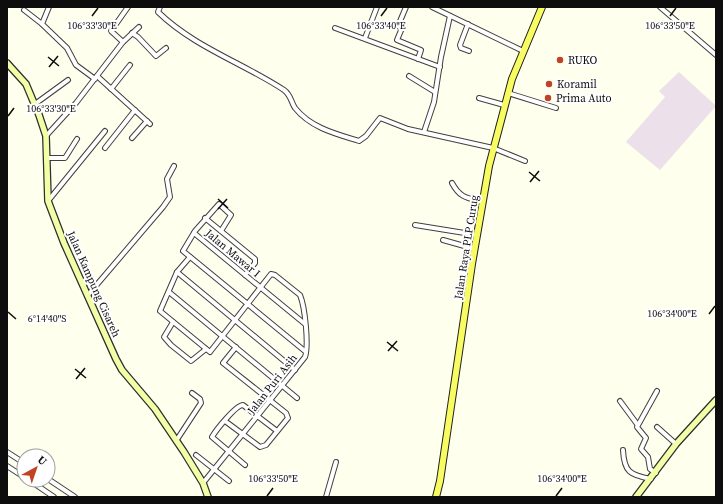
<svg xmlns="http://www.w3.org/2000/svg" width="723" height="504" viewBox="0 0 723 504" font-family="'Source Serif 4',serif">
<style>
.industrial{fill:#ece0ea}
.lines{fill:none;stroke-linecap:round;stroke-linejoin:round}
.street-casing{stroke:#404040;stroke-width:6}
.secondary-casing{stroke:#2f2f2f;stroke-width:8}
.primary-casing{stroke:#1e1e1e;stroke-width:8}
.street{stroke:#fff;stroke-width:4}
.secondary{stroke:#f2ffa7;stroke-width:5.5}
.primary{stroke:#f9fc60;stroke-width:6}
.ticks{fill:none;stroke:#0d0d0d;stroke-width:1.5}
.poi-dot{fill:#c04322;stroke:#fff;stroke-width:1.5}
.labels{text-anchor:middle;stroke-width:4;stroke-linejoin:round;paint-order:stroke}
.poi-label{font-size:11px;fill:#0d0d0d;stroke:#fff;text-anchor:start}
.street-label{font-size:11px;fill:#0d0d0d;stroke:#fff}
.ticks-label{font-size:10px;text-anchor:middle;fill:#0d0d0d;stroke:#fff;stroke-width:4;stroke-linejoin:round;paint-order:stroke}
</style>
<rect width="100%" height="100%" fill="#feffec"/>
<!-- industrial -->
<polygon class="industrial" points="679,72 716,106 660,170 626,142 665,97 659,91"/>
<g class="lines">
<!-- street casing -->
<g class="street-casing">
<g id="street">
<polyline points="49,7 42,24 67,48 76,65 95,79"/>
<path d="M160 7 158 12C194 47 243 63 284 90 291 95 291 102 295 108 311 128 336 134 359 141L366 136 380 118 408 129 493 148 525 161"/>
<polyline points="406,7 398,26 402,28 397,40 421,50 418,59"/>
<polyline points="432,7 523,51"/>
<polyline points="660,7 716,55"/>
<polyline points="24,10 42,24"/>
<polyline points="468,24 460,45 461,48 469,51"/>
<polyline points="335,28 440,67"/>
<polyline points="132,33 138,37 156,56 166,48"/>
<polyline points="365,38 377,7"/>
<polyline points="123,42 111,31 128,7"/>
<polyline points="97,76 150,124"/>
<polyline points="409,76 435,92"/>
<polyline points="111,89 130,65"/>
<polyline points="508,93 556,108"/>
<polyline points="479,98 504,105"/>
<polyline points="35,104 68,80"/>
<polyline points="424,132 434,102 441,57 450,16"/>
<polyline points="46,136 76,103 123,42 139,27"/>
<polyline points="132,138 147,121"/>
<polyline points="105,148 135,110"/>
<polyline points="47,158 65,158 77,139"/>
<path d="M452 183C460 198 467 198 483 202"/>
<polyline points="48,201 105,131"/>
<polyline points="205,218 255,259 255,263 245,275"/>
<polyline points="415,225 477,235"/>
<polyline points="221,231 231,215 219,204 195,231 183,251 306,352"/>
<polyline points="194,233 305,324"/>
<polyline points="443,240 475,249"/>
<polyline points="190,257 177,272 295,370"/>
<path d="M177 272 160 311 210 352 271 274 275 275 300 295C305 307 309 345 305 357L203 483"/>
<polyline points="169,292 297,398"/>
<polyline points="88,295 163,207 170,197 167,179 174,166"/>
<polyline points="173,322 164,337 171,345 191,361 206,349"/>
<polyline points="620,401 637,424"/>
<polyline points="225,421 260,447 266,445 288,418 286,413 223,363 236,347"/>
<polyline points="657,427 676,444"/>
<polyline points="176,441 201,403 200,399 192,393"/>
<path d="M623 450C624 472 630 475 651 479"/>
<polyline points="7,452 24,463"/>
<polyline points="196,455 229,481"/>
<path d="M245 465 212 437C216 430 236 405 243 405L277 431"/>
<polyline points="7,466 24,477"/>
<polyline points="656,473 650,469 648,457 641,449 646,438 637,427 657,391"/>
<polyline points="48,479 75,497"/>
<polyline points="29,480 54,497"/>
<polyline points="326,497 336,462"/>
</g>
</g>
<!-- secondary casing -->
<g class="secondary-casing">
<g id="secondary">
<polyline points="7,63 26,84 39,115 46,136 48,201 64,243 116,359 122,370 155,409 184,452 203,483 208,497"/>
<polyline points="636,497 676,444 716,400"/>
</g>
</g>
<!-- primary casing -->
<g class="primary-casing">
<polyline id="primary" points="436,497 440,481 472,264 489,166 512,79 542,7"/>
</g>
<!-- street -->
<use href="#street" class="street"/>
<!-- secondary -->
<use href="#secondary" class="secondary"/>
<!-- primary -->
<use href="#primary" class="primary"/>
</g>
<!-- ticks -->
<path class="ticks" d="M92 16 98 8M381 16 387 8M670 16 676 8M48 57 59 66M49 67 58 56M8 116 14 108M529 172 540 181M530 182 539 171M218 199 228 208M218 209 227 199M8 312 16 319M709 314 715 306M387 342 398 351M388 351 397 341M75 369 86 378M76 379 85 368M267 496 273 488M556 496 562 488"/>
<!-- markers -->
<g class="poi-dot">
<circle cx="560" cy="60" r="4"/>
<circle cx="549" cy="84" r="4"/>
<circle cx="548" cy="98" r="4"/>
</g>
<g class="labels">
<!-- poi labels -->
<g class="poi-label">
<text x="568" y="64">RUKO</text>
<text x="557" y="88">Koramil</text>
<text x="556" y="102">Prima Auto</text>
</g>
<!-- street labels -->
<g class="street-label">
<text transform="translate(466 247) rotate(-81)" y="4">Jalan Raya PLP Curug</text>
<text transform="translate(233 253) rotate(40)" y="4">Jalan Mawar I</text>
<text transform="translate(94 284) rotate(66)" y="4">Jalan Kampung Cisareh</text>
<text transform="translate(272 384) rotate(-52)" y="4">Jalan Puri Asih</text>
</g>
</g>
<g class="ticks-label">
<text x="92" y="29">106°33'30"E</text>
<text x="381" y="29">106°33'40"E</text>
<text x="670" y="29">106°33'50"E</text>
<text x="51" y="112">106°33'30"E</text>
<text x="672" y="317">106°34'00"E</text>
<text x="47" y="322">6°14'40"S</text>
<text x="273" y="482">106°33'50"E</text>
<text x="562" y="482">106°34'00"E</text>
</g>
<!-- border -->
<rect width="723" height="504" fill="none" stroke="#0d0d0d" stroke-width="16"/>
<!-- north arrow -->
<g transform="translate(36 468) rotate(40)"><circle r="19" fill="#ffffff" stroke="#9e9e9e"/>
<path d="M0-3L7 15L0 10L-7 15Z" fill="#c04322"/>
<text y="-6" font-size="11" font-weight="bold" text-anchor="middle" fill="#0d0d0d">U</text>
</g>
</svg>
